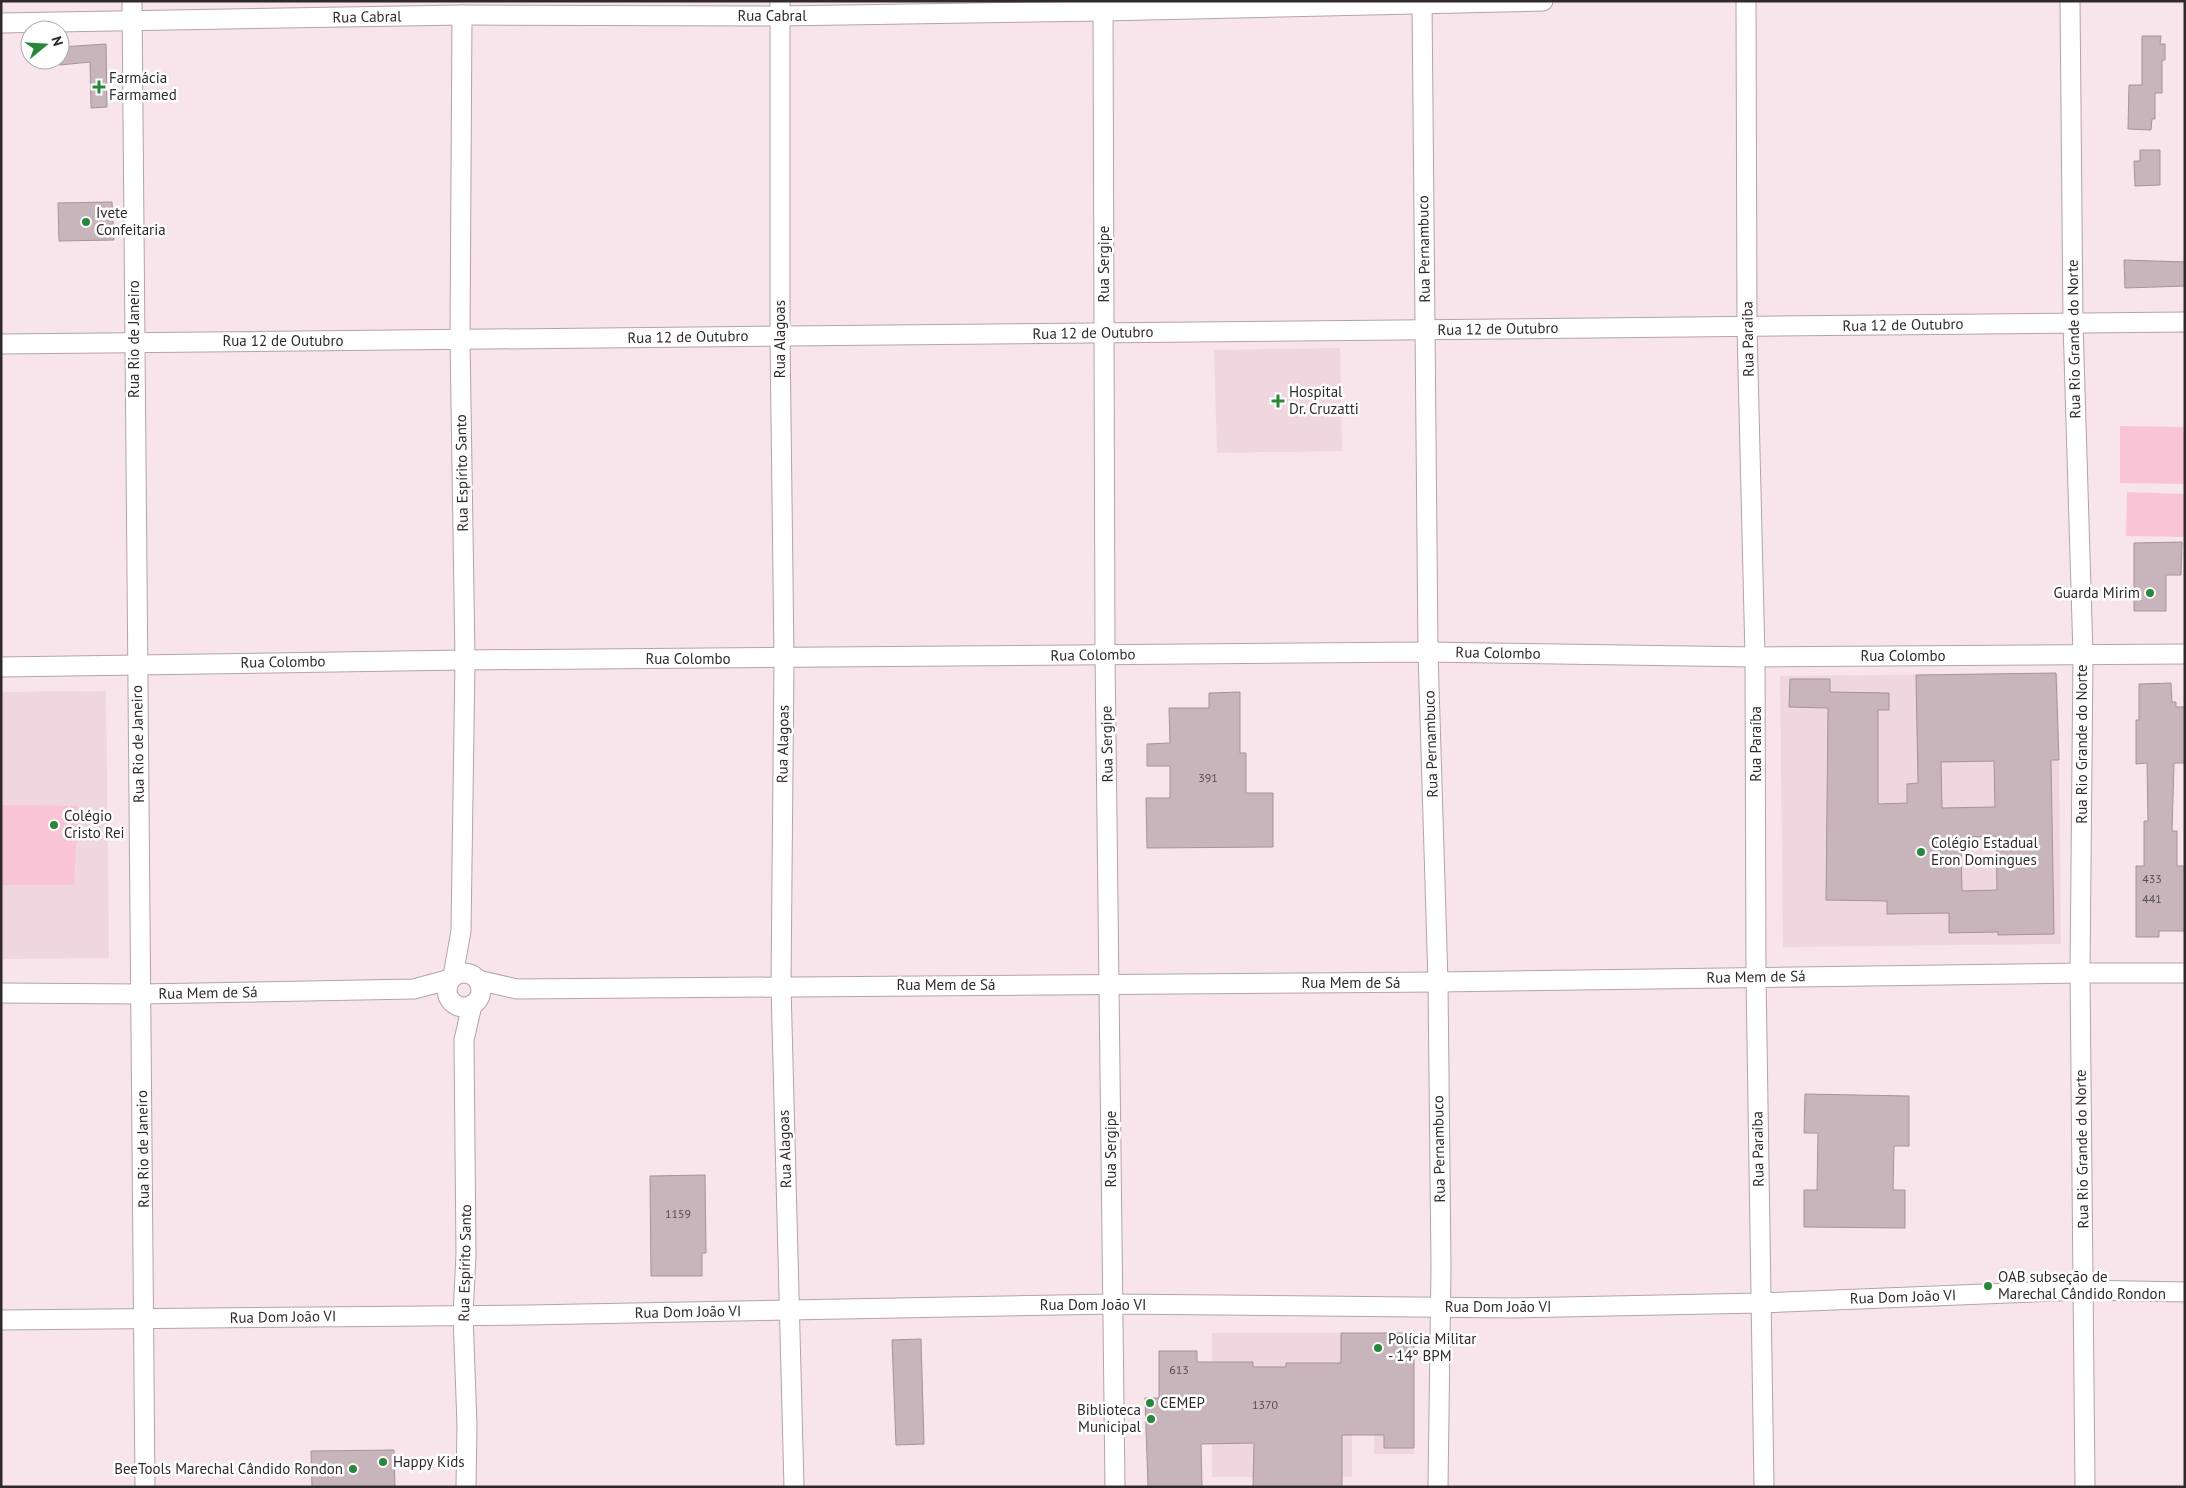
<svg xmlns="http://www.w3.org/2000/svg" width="2186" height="1488" viewBox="0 0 2186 1488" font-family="'PT Sans',sans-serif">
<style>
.built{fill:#f0d6de}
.green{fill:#f9c5d6}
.building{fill:#c7b5bb;stroke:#a49398;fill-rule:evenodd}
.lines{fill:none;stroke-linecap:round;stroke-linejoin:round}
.minor-casing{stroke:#b4a3a8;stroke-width:21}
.minor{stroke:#fff;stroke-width:19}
.poi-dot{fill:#29873a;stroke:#fff;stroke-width:2}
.labels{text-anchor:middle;stroke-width:5;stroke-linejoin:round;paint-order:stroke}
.number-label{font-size:12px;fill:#564d50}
.street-label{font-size:15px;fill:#312a2c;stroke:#fff}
.poi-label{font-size:15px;fill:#312a2c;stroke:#fff;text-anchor:start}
</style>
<rect width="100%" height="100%" fill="#f7e5eb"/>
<!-- built -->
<g class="built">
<polygon points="1340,348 1342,451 1217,453 1214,350"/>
<polygon points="2056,673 2058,675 2061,944 1783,947 1780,676"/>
<polygon points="106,691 109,958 1,959 1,692"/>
<polygon points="1212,1333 1341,1333 1341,1391 1414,1391 1414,1454 1374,1454 1374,1435 1352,1435 1352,1477 1212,1477"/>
</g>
<!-- green -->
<g class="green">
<polygon points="2120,426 2185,427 2185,484 2120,483"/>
<polygon points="2127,492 2185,494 2185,537 2126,536"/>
<polygon points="1,805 78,806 74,885 1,885"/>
</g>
<!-- building -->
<g class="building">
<polygon points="2142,36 2161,36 2160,44 2165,44 2165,60 2162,60 2162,93 2155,93 2155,119 2152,119 2151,130 2128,129 2129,85 2142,85"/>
<polygon points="106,44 107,107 91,108 90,62 60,65 60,47"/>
<polygon points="2140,150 2160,150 2160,185 2135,186 2134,161 2140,161"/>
<polygon points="112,202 114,240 59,241 58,203"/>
<polygon points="2124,260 2185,262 2185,286 2125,288"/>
<polygon points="2182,542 2181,575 2166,575 2166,611 2134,611 2134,543"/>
<path d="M2056 673 2059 760H2051L2054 934 1998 935V932L1949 933V913L1887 914V901L1826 900 1828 708 1789 707 1790 679H1830V692L1889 693V710H1878V804L1907 803V784L1918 783 1916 675ZM1994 761 1995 807 1942 808 1941 762ZM1996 836 1997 890 1962 891 1961 851H1968V837Z"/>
<polygon points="2171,683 2172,702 2176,702 2176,707 2185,707 2185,763 2174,763 2172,831 2177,831 2177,866 2185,866 2185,931 2159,931 2159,937 2136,937 2136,866 2144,866 2144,821 2148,821 2147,763 2136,764 2136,720 2139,720 2139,684"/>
<polygon points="1240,692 1240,753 1246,753 1246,793 1273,793 1273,847 1147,848 1146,798 1170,798 1170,766 1147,766 1147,744 1170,743 1169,708 1209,708 1209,693"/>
<polygon points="1805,1094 1909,1096 1909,1146 1894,1146 1893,1190 1905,1190 1905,1228 1804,1227 1804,1190 1817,1190 1818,1133 1804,1133"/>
<polygon points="705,1175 706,1253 702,1253 702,1276 651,1276 650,1176"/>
<polygon points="1341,1333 1414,1333 1414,1448 1384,1448 1384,1435 1342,1435 1342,1487 1253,1487 1254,1443 1201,1444 1202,1487 1148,1487 1145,1398 1159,1398 1159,1351 1197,1351 1197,1362 1253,1362 1253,1367 1286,1367 1286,1363 1341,1363"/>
<polygon points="921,1339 924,1444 896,1445 892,1340"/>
<polygon points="394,1450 395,1487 312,1487 311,1451"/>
</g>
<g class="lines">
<!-- minor casing -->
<g class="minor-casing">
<g id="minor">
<polyline points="132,1 145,1487"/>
<polyline points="780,1 780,336 784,659 781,986 794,1487"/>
<polyline points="1103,1 1105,655 1115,1487"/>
<polyline points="1422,1 1428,652 1438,982 1441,1267 1438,1487"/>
<polyline points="1746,1 1747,327 1755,657 1756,977 1764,1487"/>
<polyline points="2070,1 2073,323 2083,655 2080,973 2085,1487"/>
<polyline points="1,23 462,15 780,16 1103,11 1543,1"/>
<polyline points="1,344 2185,322"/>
<polyline points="1,667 465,660 1424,652 1755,657 2185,654"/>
<circle cx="464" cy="990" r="17"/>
<polyline points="453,976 461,931 465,660 460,339 462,15"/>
<polyline points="478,980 517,989 1438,982 2080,973 2185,973"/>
<polyline points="1,993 141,994 414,989 451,979"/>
<polyline points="1,1320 528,1315 1113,1304 1511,1308 1760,1303 2083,1290 2185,1292"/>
<polyline points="466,1487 467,1425 463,1315 466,1254 464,1040 472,1005"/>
</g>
</g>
<!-- minor -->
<use href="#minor" class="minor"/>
</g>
<!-- markers -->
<g class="poi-dot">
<path d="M96.5 79.5h5v5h5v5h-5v5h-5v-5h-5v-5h5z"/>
<circle cx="86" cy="222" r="5"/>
<path d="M1275.5 393.5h5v5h5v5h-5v5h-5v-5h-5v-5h5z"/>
<circle cx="2150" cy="593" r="5"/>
<circle cx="54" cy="825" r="5"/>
<circle cx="1921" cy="852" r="5"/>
<circle cx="1988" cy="1286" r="5"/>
<circle cx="1378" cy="1348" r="5"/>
<circle cx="1150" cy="1403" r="5"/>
<circle cx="1151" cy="1419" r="5"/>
<circle cx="383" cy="1462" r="5"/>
<circle cx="353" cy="1469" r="5"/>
</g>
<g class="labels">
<!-- number labels -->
<g class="number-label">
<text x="1208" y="782">391</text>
<text x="2152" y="883">433</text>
<text x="2152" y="903">441</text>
<text x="678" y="1218">1159</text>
<text x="1179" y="1374">613</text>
<text x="1265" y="1409">1370</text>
</g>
<!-- street labels -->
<g class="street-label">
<text x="772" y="21">Rua Cabral</text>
<text transform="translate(367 17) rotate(-1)" y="5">Rua Cabral</text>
<text transform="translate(1424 249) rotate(-91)" y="5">Rua Pernambuco</text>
<text transform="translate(1104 264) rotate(-90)" y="5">Rua Sergipe</text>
<text transform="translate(1903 325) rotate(-1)" y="5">Rua 12 de Outubro</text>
<text transform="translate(1498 329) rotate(-1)" y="5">Rua 12 de Outubro</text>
<text transform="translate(1093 333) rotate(-1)" y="5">Rua 12 de Outubro</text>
<text transform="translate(688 337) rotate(-1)" y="5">Rua 12 de Outubro</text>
<text transform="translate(134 339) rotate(-90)" y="5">Rua Rio de Janeiro</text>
<text transform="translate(780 339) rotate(-90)" y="5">Rua Alagoas</text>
<text transform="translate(1748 339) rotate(-91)" y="5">Rua Paraíba</text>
<text transform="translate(2074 339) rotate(-91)" y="5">Rua Rio Grande do Norte</text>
<text x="283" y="346">Rua 12 de Outubro</text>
<text transform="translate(462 473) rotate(-91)" y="5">Rua Espírito Santo</text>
<text transform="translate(1498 653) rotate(1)" y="5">Rua Colombo</text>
<text transform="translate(1093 655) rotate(-1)" y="5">Rua Colombo</text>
<text x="1903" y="661">Rua Colombo</text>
<text x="688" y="664">Rua Colombo</text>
<text transform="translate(283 662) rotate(-1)" y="5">Rua Colombo</text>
<text transform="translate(138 744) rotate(-91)" y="5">Rua Rio de Janeiro</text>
<text transform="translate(783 744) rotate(-89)" y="5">Rua Alagoas</text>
<text transform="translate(1107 744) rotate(-91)" y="5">Rua Sergipe</text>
<text transform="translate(1431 744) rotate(-92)" y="5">Rua Pernambuco</text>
<text transform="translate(1756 744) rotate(-90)" y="5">Rua Paraíba</text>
<text transform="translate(2082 744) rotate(-90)" y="5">Rua Rio Grande do Norte</text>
<text transform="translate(1756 977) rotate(-1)" y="5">Rua Mem de Sá</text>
<text x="1351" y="988">Rua Mem de Sá</text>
<text x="946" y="990">Rua Mem de Sá</text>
<text transform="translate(208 993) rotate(-1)" y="5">Rua Mem de Sá</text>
<text transform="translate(143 1149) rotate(-91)" y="5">Rua Rio de Janeiro</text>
<text transform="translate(785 1149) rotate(-92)" y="5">Rua Alagoas</text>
<text transform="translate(1111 1149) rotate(-90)" y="5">Rua Sergipe</text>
<text transform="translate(1439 1149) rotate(-91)" y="5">Rua Pernambuco</text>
<text transform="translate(1758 1149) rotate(-91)" y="5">Rua Paraíba</text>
<text transform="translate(2082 1149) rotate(-91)" y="5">Rua Rio Grande do Norte</text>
<text transform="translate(465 1263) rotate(-89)" y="5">Rua Espírito Santo</text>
<text transform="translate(1903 1297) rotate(-2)" y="5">Rua Dom João VI</text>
<text x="1093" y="1310">Rua Dom João VI</text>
<text x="1498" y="1312">Rua Dom João VI</text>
<text transform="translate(688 1312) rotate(-1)" y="5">Rua Dom João VI</text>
<text transform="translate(283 1317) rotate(-1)" y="5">Rua Dom João VI</text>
</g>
<!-- poi labels -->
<g class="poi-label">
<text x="109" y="83">Farmácia<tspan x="109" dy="17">Farmamed</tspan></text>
<text x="96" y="218">Ivete<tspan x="96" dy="17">Confeitaria</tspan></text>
<text x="1289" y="397">Hospital<tspan x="1289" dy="17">Dr. Cruzatti</tspan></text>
<text x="2140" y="598" text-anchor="end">Guarda Mirim</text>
<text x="64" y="821">Colégio<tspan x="64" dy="17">Cristo Rei</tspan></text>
<text x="1931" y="848">Colégio Estadual<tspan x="1931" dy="17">Eron Domingues</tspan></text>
<text x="1998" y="1282">OAB subseção de<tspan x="1998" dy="17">Marechal Cândido Rondon</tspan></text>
<text x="1388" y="1344">Polícia Militar<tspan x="1388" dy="17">- 14º BPM</tspan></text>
<text x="1160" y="1408">CEMEP</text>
<text x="1141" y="1415" text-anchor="end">Biblioteca<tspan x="1141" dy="17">Municipal</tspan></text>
<text x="393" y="1467">Happy Kids</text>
<text x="343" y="1474" text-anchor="end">BeeTools Marechal Cândido Rondon</text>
</g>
</g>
<!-- border -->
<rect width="2186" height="1488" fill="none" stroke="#312a2c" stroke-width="5"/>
<!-- north arrow -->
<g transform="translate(45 45) rotate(72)"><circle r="24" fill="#ffffff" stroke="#adaaab"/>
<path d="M0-4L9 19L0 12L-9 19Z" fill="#29873a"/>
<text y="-8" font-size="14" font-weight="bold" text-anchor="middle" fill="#312a2c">N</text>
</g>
</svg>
